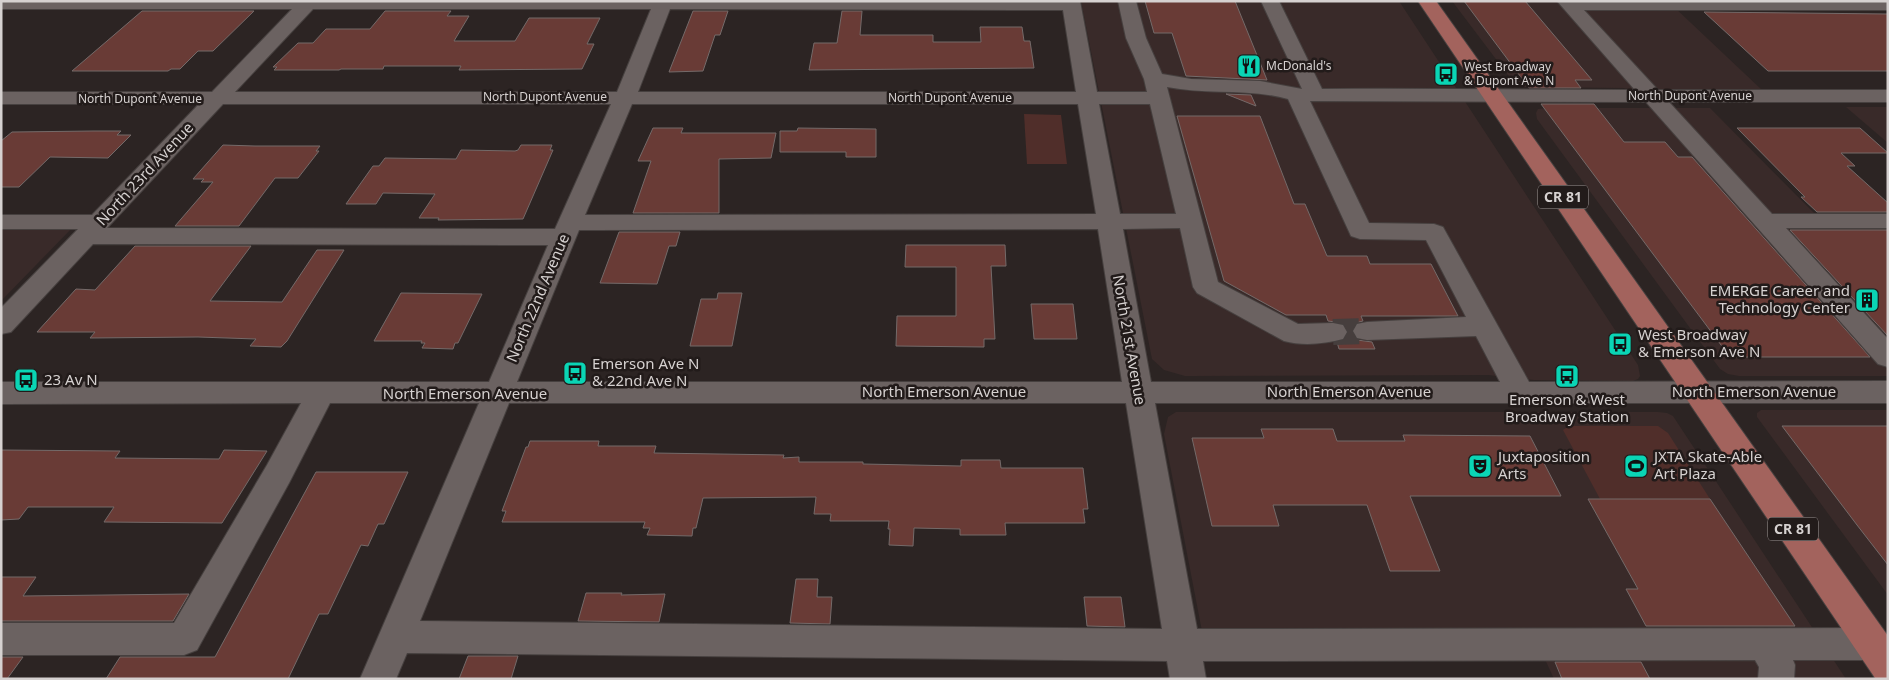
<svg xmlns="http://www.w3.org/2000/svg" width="1889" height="680" viewBox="0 0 1889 680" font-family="'Noto Sans',sans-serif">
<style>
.built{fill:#392a29}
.green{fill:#502e2a}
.building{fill:#693b36;stroke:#746a69}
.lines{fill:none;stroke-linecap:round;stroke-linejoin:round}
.minor-tunnel{stroke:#463e3d;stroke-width:26;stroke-dasharray:26 13;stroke-linecap:butt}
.minor-casing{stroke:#46403f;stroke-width:2}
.major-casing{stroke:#46403f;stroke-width:2}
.minor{fill:#6b6261;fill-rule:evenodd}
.major{fill:#a3635d;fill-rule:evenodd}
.labels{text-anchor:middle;stroke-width:5;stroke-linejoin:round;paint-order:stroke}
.far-poi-label{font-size:12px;fill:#d6d1d0;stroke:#221b1a;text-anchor:start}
.far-street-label{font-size:12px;fill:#d6d1d0;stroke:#221b1a}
.shield{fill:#221b1a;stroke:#a09a99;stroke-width:1}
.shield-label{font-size:14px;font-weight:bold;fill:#d6d1d0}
.street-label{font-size:15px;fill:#d6d1d0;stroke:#221b1a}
.poi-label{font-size:15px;fill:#d6d1d0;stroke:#221b1a;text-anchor:start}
</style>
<rect width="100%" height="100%" fill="#2c2423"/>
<!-- built -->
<g class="built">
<polygon points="1081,1 1399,1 1638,365 1640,376 1638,379 1633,381 1534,380 1488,375 1185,376 1164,370 1152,359"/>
<polygon points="1452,1 1572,1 1673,6 1762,90 1653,92 1623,88 1521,87 1514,83"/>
<polygon points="1846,107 1888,107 1888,143"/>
<polygon points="1546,108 1710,108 1818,217 1888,217 1888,376 1739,376 1728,374 1720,369 1537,119 1536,113 1538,109"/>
<polygon points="1,227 72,228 1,301"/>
<polygon points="1761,410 1888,410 1888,595 1757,417 1757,413"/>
<polygon points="1176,412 1658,412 1667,413 1673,416 1846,679 1554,679 1543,655 1206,652 1164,434 1168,417"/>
</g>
<!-- green -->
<g class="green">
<polygon points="1024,114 1061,115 1067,164 1027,164"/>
<polygon points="1569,426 1658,426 1668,433 1710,499 1600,499 1563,430"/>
</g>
<!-- building -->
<g class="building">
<polygon points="1145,1 1235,1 1267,80 1186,76 1172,33 1154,33"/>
<polygon points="1464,1 1525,1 1592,80 1575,80 1581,88 1529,88"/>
<polygon points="142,11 254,11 213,51 198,51 180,69 171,69 168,71 72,71"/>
<polygon points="385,11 451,11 447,16 469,16 454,41 515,41 529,18 600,18 587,44 594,44 582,69 459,70 461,66 384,66 383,69 341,69 339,70 274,70 277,67 273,67 298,43 313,43 326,29 370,29"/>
<polygon points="693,11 728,11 720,35 715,35 703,71 669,72"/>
<polygon points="842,11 862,11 860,35 933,35 933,42 981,42 980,27 1022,27 1024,41 1030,41 1034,68 809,70 814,43 837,43"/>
<polygon points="1704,12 1888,14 1888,71 1768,71"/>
<polygon points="1226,94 1251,95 1256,106"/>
<polygon points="1541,104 1594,104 1624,142 1665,142 1678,157 1692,157 1870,357 1730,357"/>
<polygon points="1177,116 1260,116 1294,204 1305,204 1327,256 1367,256 1370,264 1431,264 1458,316 1361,316 1363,321 1355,323 1351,332 1357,340 1372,342 1375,349 1339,349 1337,342 1345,340 1349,333 1343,323 1328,321 1326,315 1286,315 1224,281"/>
<polygon points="653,128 683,128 681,133 776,133 771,158 719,159 719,213 633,213 651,161 638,161"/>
<polygon points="798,128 876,129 876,157 846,157 846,152 780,152 780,131 797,131"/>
<polygon points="1737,128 1860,128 1888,153 1841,153 1855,166 1847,166 1888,203 1888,212 1817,212 1801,197 1805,197"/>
<polygon points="93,131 121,131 117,135 131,135 108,158 50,157 19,187 1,187 1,141 12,132"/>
<polygon points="223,145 255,146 320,146 316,151 319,151 298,178 275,178 239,226 175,226 213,182 201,182 204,179 193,179"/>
<polygon points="521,145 552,145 550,150 553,150 523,219 438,220 439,218 419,218 435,194 383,193 376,204 346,204 373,166 379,166 385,158 456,159 461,150 515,151 518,150"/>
<polygon points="1790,230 1888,230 1888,336"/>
<polygon points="619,232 680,232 676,246 669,246 657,284 600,283"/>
<polygon points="906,245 1005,245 1006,266 991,266 995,339 984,339 984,347 896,346 897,316 956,316 956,267 905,267"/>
<polygon points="135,246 251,246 210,301 282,302 317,250 344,250 287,341 281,347 250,346 256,339 198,337 90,338 95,332 37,332 76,289 95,290"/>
<polygon points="401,293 482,294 458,343 455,343 453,349 422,348 425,343 421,343 422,341 374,341"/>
<polygon points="718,293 742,293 732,346 690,346 701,299 717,299"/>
<polygon points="1031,304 1073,304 1077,339 1034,339"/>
<polygon points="1782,426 1888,426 1888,565 1857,525"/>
<polygon points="1261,429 1333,429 1337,441 1405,441 1403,435 1530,436 1561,496 1410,496 1440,571 1390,571 1367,505 1273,505 1279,526 1212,526 1192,438 1264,438"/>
<polygon points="530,441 599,441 598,446 656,446 654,453 784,455 783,458 799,457 799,462 863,462 863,464 961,466 961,460 1000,460 1001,468 1083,468 1088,509 1083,509 1085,523 1005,523 1006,535 960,535 960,529 914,528 913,546 889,545 890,529 888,529 889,521 830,521 831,514 814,514 816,497 703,498 696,528 693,528 692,536 647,535 650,528 643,528 645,522 502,522 506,511 502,511 526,447 528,447"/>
<polygon points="1,450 120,451 115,458 219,459 224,450 267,451 222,523 104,522 114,507 28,507 19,519 1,520"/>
<polygon points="316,472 408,472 384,524 378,524 368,546 361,545 328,614 319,614 288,679 106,679 120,657 215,657"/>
<polygon points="1588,499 1710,499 1795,626 1646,626 1626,589 1638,589"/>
<polygon points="1,577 36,577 23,596 189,594 173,621 1,621"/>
<polygon points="796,579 818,579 817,597 832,597 830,624 790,623"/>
<polygon points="586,593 622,593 621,595 665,594 659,622 578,621"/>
<polygon points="1084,597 1121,597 1125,627 1087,626"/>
<polygon points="468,656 518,656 511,679 459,679"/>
<polygon points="1,657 23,657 7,679 1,679"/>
<polygon points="1555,662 1641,662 1650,679 1562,679"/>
</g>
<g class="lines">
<!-- minor-tunnel -->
<polyline class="minor-tunnel" points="1333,332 1367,331"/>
<!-- minor casing -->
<g class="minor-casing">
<path id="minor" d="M1 1H1080L1097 92H1147L1144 79 1126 38 1118 1H1136L1146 38 1162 74 1191 79 1260 81 1302 89 1261 1H1279L1322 89C1427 88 1531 90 1635 90L1557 1H1888V10H1584L1658 90H1888V102H1669L1772 214H1888V228H1786L1888 339V367L1878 364 1646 102 1310 101 1369 223 1434 224 1443 227 1529 382 1888 381V403H1155L1197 629 1872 628 1885 633C1889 641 1889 647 1885 655L1872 660H1793L1795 665 1794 679H1758L1759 667 1755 660 1203 661 1206 679H1170L1167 661 407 653 396 679H360L479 403H330L289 483 197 650 184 655H1V623H174L267 465 301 403 1 404V382H489L548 245 93 244 11 332 1 334V308L78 229H1V215H92L199 104H1V92H212L292 9H1ZM313 9H651L617 92H235ZM670 9 1063 10 1076 92H638ZM1167 87C1207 95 1249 88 1288 99L1351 236 1360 239 1426 240 1466 317 1367 322 1357 324 1353 331 1357 338 1367 340 1476 336 1500 382H1151L1123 229 1180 228 1193 287 1197 293 1284 341C1302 346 1325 344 1343 339L1347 332 1343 325 1333 323 1298 324 1218 282ZM223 104H611L555 229 107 228ZM632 104H1078L1096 214 585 215ZM1099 104H1150L1176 214H1120ZM1098 229 1122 382H517L579 230ZM509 403H1126L1162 629 420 621Z"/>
</g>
<!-- major casing -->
<g class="major-casing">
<polygon id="major" points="1418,1 1436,1 1888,636 1888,679 1875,678"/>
</g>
<!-- minor -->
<use href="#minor" class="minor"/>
<!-- major -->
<use href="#major" class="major"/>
</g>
<!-- icons -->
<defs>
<g id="restaurant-square" transform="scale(1.25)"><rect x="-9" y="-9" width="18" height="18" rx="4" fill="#0ad5b5" stroke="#221b1a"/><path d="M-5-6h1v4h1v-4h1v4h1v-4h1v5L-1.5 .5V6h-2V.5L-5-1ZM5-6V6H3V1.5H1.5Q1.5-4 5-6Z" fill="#111"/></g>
<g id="bus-square" transform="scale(1.25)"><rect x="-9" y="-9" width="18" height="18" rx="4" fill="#0ad5b5" stroke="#221b1a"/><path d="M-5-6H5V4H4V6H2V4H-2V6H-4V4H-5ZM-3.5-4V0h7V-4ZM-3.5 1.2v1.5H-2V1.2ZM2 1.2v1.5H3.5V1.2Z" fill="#111"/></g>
<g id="building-square" transform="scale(1.25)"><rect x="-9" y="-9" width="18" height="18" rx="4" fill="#0ad5b5" stroke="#221b1a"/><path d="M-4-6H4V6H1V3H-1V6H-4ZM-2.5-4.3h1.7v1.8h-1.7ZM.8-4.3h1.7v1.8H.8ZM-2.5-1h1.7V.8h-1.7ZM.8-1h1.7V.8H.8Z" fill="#111"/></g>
<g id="theatre-square" transform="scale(1.25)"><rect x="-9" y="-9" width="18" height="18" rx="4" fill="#0ad5b5" stroke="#221b1a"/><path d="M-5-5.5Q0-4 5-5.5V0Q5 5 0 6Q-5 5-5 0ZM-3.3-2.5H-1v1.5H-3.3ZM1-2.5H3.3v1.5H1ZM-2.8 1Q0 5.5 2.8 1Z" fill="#111"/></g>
<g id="stadium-square" transform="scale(1.25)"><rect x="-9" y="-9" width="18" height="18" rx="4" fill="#0ad5b5" stroke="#221b1a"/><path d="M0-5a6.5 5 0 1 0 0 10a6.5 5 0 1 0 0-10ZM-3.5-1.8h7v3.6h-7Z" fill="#111"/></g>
</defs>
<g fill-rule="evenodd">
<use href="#restaurant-square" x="1249" y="66"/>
<use href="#bus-square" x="1446" y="74"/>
<use href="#building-square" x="1867" y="300"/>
<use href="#bus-square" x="1620" y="344"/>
<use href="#bus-square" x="575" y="373"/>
<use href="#bus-square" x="1567" y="376"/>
<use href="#bus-square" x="26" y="380"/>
<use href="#theatre-square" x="1480" y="466"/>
<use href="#stadium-square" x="1636" y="466"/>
</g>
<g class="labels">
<!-- far-poi labels -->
<g class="far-poi-label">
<text x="1266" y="70">McDonald's</text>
<text x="1464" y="71">West Broadway<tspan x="1464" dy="14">&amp; Dupont Ave N</tspan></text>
</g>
<!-- far-street labels -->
<g class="far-street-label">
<text x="1690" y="100">North Dupont Avenue</text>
<text x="545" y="101">North Dupont Avenue</text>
<text x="950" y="102">North Dupont Avenue</text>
<text x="140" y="103">North Dupont Avenue</text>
</g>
<!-- shield labels -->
<g class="shield">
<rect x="1538" y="185.5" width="50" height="23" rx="4"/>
<rect x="1768" y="517.5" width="50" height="23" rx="4"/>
</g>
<g class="shield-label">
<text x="1563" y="202">CR 81</text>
<text x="1793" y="534">CR 81</text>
</g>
<!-- street labels -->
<g class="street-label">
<text transform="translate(145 174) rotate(-47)" y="5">North 23rd Avenue</text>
<text transform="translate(538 298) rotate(-67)" y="5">North 22nd Avenue</text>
<text transform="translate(1129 340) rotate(80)" y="5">North 21st Avenue</text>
<text x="944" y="397">North Emerson Avenue</text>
<text x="1349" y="397">North Emerson Avenue</text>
<text x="1754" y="397">North Emerson Avenue</text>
<text x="465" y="399">North Emerson Avenue</text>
</g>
<!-- poi labels -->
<g class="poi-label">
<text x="1850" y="296" text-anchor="end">EMERGE Career and<tspan x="1850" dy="17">Technology Center</tspan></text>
<text x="1638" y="340">West Broadway<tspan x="1638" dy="17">&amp; Emerson Ave N</tspan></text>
<text x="592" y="369">Emerson Ave N<tspan x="592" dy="17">&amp; 22nd Ave N</tspan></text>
<text x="44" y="385">23 Av N</text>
<text x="1567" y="405" text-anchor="middle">Emerson &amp; West<tspan x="1567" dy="17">Broadway Station</tspan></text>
<text x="1498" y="462">Juxtaposition<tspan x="1498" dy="17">Arts</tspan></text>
<text x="1654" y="462">JXTA Skate-Able<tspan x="1654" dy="17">Art Plaza</tspan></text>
</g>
</g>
<!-- border -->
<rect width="1889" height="680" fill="none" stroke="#d6d1d0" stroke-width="5"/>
</svg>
